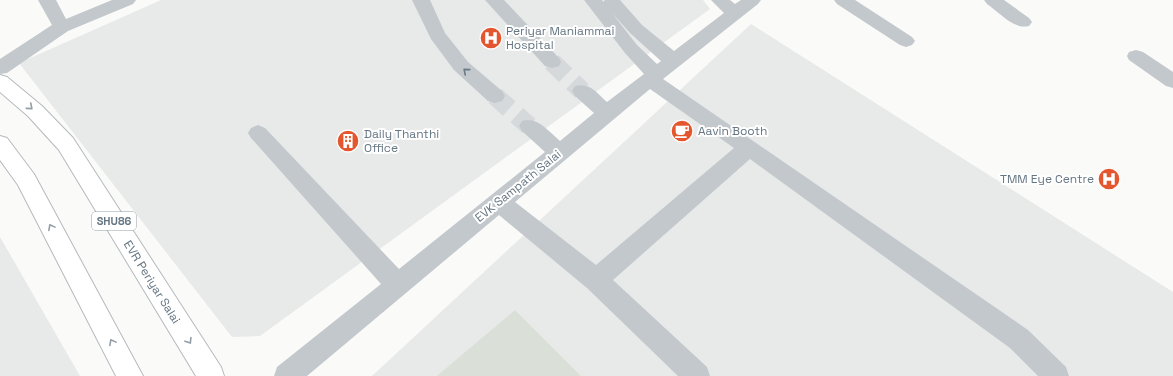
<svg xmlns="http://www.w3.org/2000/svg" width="1173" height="376" viewBox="0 0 1173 376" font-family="'Space Grotesk',sans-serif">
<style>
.built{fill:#e8e9e9}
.green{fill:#dadfd7}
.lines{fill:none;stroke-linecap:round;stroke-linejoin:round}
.minor-tunnel{stroke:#d5d9db;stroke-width:19;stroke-dasharray:19 10;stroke-linecap:butt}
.major-casing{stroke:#b5babe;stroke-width:2}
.minor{fill:#c3c8cc;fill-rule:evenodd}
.major{fill:#fff;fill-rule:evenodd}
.oneway{stroke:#6a7a87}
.oneway2{stroke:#939fa8}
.labels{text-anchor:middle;stroke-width:4;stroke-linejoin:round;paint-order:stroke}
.shield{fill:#fff;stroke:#939fa8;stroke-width:1}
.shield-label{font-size:11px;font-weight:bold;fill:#657683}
.poi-label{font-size:12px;fill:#657683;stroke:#fff;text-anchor:start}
.street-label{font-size:12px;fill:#657683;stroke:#fff}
</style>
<rect width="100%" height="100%" fill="#fafaf8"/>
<!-- built -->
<g class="built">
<polygon points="161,0 703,0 710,9 260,336 232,337 19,63"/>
<polygon points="751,24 1173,292 1173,376 372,376"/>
<polygon points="0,237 80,376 0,376"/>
</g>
<!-- green -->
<polygon class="green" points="515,310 581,376 437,376"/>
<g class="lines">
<!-- minor-tunnel -->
<g class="minor-tunnel">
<polyline points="552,62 582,91"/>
<polyline points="495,96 529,126"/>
</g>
<!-- major casing -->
<g class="major-casing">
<g id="major">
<polygon points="0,75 7,77 42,106 73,138 221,367 224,376 196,376 59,150 28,116 0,92"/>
<polygon points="0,136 7,138 34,174 143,376 116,376 18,185 0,160"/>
</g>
</g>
<!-- minor -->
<g class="minor">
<polygon points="38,0 56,0 66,19 112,0 136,0 133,4 68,31 7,73 0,74 0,59 52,25"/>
<polygon points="412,0 430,0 445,33 468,62 502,91 505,96 502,101 495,103 488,101 454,70 431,39"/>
<polygon points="485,0 504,0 559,58 561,62 559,66 552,68 545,66"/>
<path d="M584 0H602L603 2 605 0H620L642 25 674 51 724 13 711 0H730L735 4 741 0H761L758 4 663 79 1028 330 1066 367 1069 376H1038L1010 348 750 159 613 280 707 367 710 376H678L587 288 499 215 307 376H274L277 367 381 284 251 138 248 133 251 128 258 125 265 128 399 269 545 152 522 131 519 126 522 121C537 116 548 131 560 141L594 113 575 96 572 91 575 86C590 82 597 93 607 102L644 74 625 53ZM612 13 630 33 661 61 657 64 637 45ZM650 89 734 148 596 265 515 202Z"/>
<polygon points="834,0 855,0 912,37 915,41 912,45 906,47 900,45 837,4"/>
<path d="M984 0H1004L1029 18 1032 22 1029 26C1014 30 999 12 987 4Z"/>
<polygon points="1136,50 1143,52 1173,72 1173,88 1166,86 1129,60 1127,56 1129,52"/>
</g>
<!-- major -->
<use href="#major" class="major"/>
</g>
<!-- one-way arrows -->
<defs><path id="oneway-chevron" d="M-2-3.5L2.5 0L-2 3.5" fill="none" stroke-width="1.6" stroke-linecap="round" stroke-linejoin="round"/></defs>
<use class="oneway" href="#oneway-chevron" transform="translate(466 71) rotate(-139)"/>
<g class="oneway2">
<use href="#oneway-chevron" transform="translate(30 107) rotate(40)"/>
<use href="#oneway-chevron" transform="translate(51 227) rotate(-118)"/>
<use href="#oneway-chevron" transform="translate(189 341) rotate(58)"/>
<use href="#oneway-chevron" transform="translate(112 342) rotate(-118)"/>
</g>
<!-- icons -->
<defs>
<g id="hospital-disc" transform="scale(1.15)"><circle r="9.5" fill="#e4572e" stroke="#fff"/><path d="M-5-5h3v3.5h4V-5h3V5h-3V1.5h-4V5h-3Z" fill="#fff"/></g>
<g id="cafe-disc" transform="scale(1.15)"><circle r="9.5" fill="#e4572e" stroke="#fff"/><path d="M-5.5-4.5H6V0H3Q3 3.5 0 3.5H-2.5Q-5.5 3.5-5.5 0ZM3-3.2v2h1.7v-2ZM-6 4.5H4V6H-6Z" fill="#fff"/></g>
<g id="building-disc" transform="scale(1.15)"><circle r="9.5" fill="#e4572e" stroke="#fff"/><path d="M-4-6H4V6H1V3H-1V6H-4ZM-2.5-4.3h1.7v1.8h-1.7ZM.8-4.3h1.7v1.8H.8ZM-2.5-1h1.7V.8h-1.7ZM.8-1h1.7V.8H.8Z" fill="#fff"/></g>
</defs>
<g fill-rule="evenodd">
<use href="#hospital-disc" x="491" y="38"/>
<use href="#cafe-disc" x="682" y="131"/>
<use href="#building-disc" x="348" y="141"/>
<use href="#hospital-disc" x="1109" y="179"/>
</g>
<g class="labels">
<!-- shield labels -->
<rect class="shield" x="92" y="212" width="44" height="18" rx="3"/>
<g class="shield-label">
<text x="114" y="225">SHU86</text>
</g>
<!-- poi labels -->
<g class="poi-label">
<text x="506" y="35">Periyar Maniammai<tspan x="506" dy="14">Hospital</tspan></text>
<text x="698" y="135">Aavin Booth</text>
<text x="364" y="138">Daily Thanthi<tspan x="364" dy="14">Office</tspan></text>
<text x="1094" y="183" text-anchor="end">TMM Eye Centre</text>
</g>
<!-- street labels -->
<g class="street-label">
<text transform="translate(518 186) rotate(-39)" y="4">EVK Sampath Salai</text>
<text transform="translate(152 282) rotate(58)" y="4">EVR Periyar Salai</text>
</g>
</g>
</svg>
